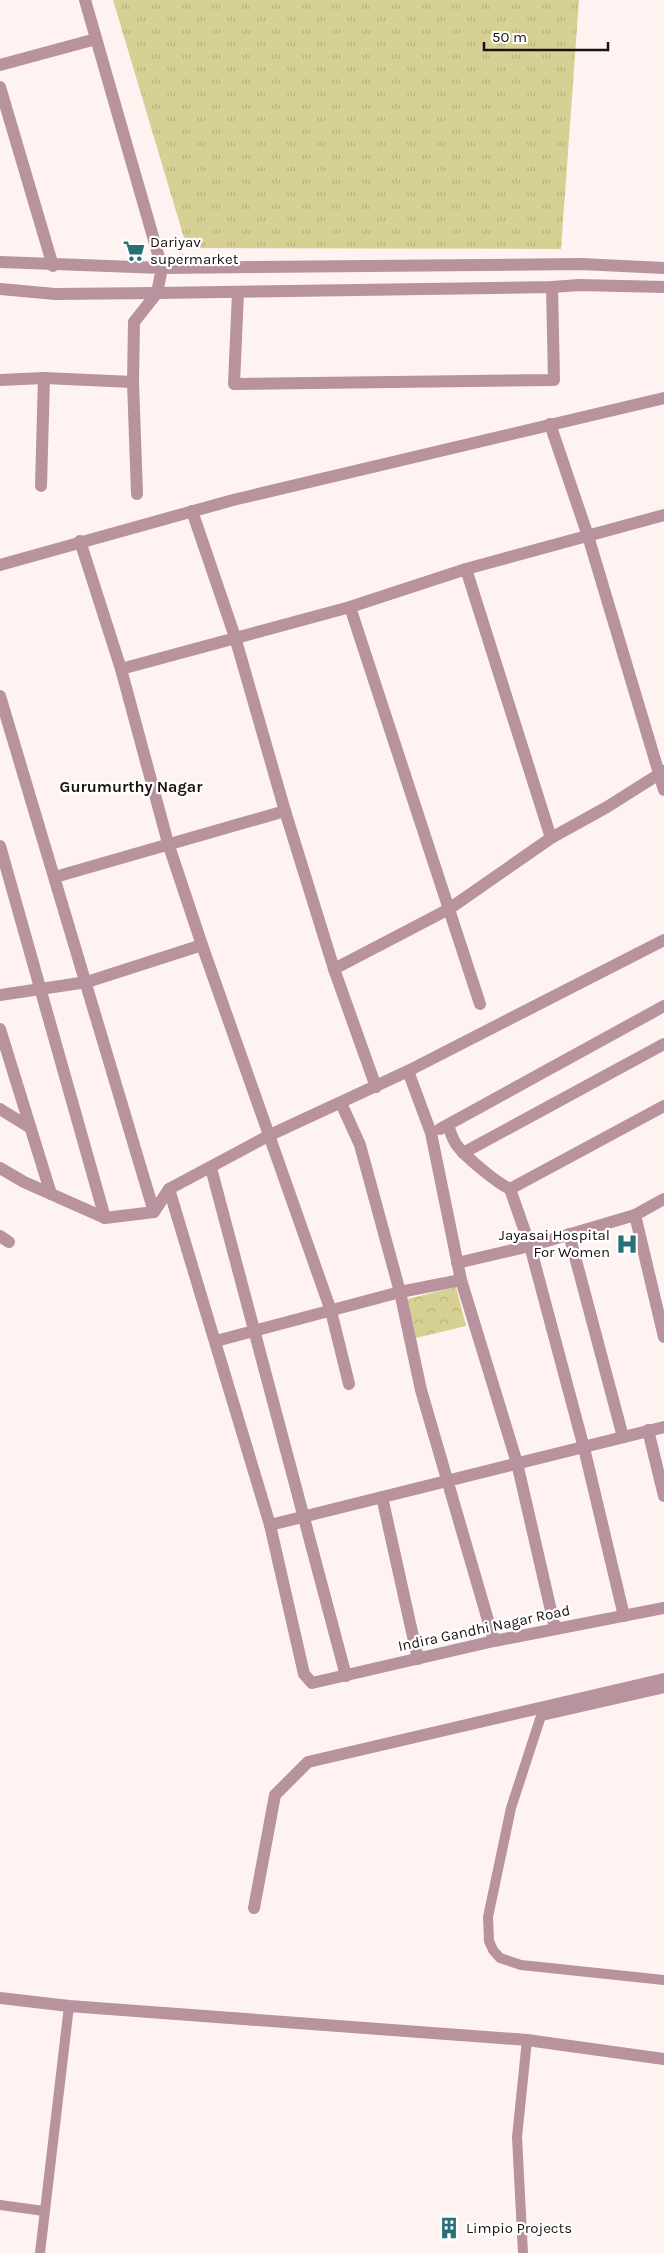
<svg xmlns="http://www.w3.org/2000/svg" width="664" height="2253" viewBox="0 0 664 2253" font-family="Karla,sans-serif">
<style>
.grass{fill:url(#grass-tufts)}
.forest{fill:url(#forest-crowns)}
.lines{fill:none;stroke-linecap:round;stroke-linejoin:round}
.service{stroke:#b8929d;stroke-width:10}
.minor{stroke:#b8929d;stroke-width:12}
.tertiary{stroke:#b8929d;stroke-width:12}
.labels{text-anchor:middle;stroke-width:4.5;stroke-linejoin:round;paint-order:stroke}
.poi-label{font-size:15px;fill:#1b1210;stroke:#fff;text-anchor:start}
.street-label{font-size:15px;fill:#1b1210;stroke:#fff}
.neighbourhood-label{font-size:16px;font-weight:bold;fill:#1b1210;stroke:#fff}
</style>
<defs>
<pattern id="grass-tufts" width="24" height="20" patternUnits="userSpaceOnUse" patternTransform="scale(1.25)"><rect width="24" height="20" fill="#d7d095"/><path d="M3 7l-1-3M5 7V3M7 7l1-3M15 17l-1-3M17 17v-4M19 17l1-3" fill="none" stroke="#b8b27f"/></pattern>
<pattern id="forest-crowns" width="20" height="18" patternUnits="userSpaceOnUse" patternTransform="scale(1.25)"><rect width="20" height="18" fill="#d7d095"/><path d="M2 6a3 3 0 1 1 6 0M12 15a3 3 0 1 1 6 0" fill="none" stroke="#b8b27f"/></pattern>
</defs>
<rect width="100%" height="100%" fill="#fef3f0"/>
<!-- grass -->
<polygon class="grass" points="113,0 579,0 561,249 187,248"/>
<!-- forest -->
<polygon class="forest" points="456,1287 466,1326 416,1338 407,1299"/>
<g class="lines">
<!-- service -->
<g class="service">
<polyline points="664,1688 541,1716 511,1808 488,1917 489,1941 493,1950 500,1958 521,1965 664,1980"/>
<polyline points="0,2205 44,2211"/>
<polyline points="40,2253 69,2006"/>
<polyline points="523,2253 517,2137 527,2040"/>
</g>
<!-- minor -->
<g class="minor">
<polyline points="85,0 162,268 157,293 134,322 133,382 137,494"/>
<polyline points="0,65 96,39"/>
<polyline points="0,87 53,266"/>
<polyline points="238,292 234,384 554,380 552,287"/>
<polyline points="0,380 44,378 133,382"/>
<polyline points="550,424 588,536 664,790"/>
<polyline points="41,486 44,378"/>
<polyline points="192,511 235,637 285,811 334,969 376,1087"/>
<polyline points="80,541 121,669 168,843 202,945 331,1311 349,1384"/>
<polyline points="0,565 233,500 664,398"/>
<polyline points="466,569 551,838"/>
<polyline points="350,607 480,1004"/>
<polyline points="121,669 350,607 466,569 664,515"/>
<polyline points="0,696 154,1212"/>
<polyline points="0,846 105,1218"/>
<polyline points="55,877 285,811"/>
<polyline points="334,969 449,909 551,838 607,807 664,771"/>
<polyline points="0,995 87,982 202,945"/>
<polyline points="0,1029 51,1194"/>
<polyline points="408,1071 431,1133 461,1280 517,1463 555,1628"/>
<polyline points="341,1103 360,1145 400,1292 421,1390 494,1641"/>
<polyline points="0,1109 29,1127"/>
<path d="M448 1125C450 1131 452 1138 456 1144 464 1156 497 1183 510 1189L530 1246 584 1448 624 1616"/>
<polyline points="440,1129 664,1006"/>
<polyline points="463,1153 664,1044"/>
<polyline points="0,1168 24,1182 105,1218 154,1212 169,1189 270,1135 408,1071 664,940"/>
<polyline points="211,1168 346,1676"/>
<polyline points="169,1189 270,1525 304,1674 312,1683 494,1641 664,1608"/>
<polyline points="510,1189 664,1106"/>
<polyline points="635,1215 664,1337"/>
<polyline points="569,1234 623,1437"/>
<polyline points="0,1236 9,1242"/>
<polyline points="457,1263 530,1246 635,1215 664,1199"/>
<polyline points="216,1341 400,1292 461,1280"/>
<polyline points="648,1430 664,1496"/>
<polyline points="382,1497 418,1659"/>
<polyline points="270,1525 664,1427"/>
<polyline points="254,1908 275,1795 308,1762 664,1679"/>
<polyline points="0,1998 69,2006 527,2040 664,2059"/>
</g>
<!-- tertiary -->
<g class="tertiary">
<polyline points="0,262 162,268 581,264 664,268"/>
<polyline points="0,289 55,294 157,293 552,287 579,285 664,287"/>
</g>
</g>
<!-- icons -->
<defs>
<g id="supermarket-bare" transform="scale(1.725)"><path d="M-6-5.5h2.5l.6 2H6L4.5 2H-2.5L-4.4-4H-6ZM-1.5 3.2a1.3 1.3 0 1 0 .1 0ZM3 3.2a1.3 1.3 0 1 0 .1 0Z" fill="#267078" stroke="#fff" stroke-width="2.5" paint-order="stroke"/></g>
<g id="hospital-bare" transform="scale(1.725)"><path d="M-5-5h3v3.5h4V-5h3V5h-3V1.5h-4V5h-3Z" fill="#267078" stroke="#fff" stroke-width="2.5" paint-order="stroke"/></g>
<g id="building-bare" transform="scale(1.725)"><path d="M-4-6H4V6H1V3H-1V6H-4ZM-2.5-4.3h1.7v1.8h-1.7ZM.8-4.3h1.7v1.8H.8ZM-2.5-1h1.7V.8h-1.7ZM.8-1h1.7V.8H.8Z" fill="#267078" stroke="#fff" stroke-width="2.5" paint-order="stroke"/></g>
</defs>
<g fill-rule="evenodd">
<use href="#supermarket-bare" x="134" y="251"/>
<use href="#hospital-bare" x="627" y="1244"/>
<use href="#building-bare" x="449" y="2228"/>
</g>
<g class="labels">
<!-- poi labels -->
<g class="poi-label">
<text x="150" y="247">Dariyav<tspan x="150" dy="17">supermarket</tspan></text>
<text x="610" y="1240" text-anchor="end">Jayasai Hospital<tspan x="610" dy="17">For Women</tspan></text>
<text x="466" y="2233">Limpio Projects</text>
</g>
<!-- street labels -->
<g class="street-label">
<text transform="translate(484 1628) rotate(-12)" y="5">Indira Gandhi Nagar Road</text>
</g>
<!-- neighbourhood labels -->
<g class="neighbourhood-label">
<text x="131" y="792">Gurumurthy Nagar</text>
</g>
</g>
<!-- scale -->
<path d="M484 42v8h124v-8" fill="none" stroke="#1b1210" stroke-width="2.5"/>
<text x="492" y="42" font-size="15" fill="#1b1210" stroke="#ffffff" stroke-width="4" paint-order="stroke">50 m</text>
</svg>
